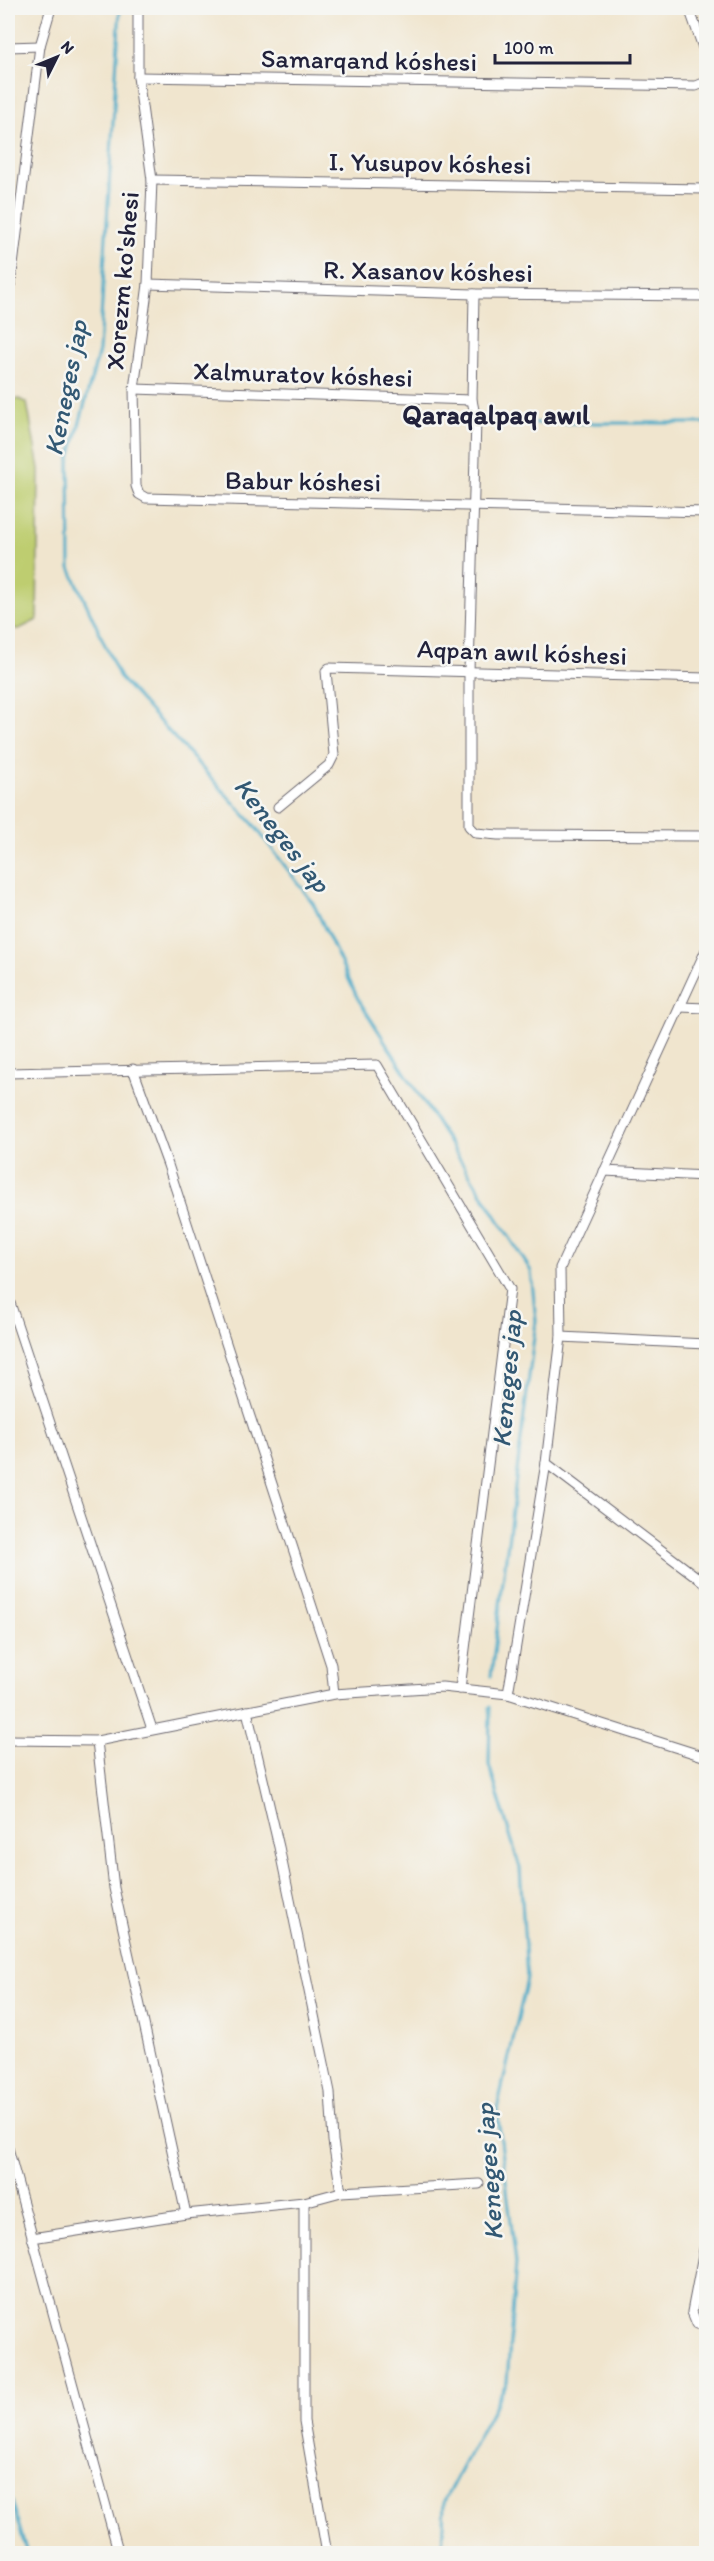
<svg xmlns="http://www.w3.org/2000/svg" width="714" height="2561" viewBox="0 0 714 2561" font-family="Itim,sans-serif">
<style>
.green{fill:#becd6f;stroke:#707855;stroke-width:1.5}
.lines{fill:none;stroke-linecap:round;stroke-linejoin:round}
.stream{stroke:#49aac8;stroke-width:3}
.minor-casing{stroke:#6a666e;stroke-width:11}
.minor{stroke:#fff;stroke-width:9}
.labels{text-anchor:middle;stroke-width:5;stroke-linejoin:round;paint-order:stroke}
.street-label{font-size:26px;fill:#22223b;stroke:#f6f6f2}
.water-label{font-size:27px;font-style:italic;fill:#325873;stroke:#f6f6f2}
.neighbourhood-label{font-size:27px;font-weight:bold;fill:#22223b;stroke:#f6f6f2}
</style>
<rect width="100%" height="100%" fill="#f6f6f2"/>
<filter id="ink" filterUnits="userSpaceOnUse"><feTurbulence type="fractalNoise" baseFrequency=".0167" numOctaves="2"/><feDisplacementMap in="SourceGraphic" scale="12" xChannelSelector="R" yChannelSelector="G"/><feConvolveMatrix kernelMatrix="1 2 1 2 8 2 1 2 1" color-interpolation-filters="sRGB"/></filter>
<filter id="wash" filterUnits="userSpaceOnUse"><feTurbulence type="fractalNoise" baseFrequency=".008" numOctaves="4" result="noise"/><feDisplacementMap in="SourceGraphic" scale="24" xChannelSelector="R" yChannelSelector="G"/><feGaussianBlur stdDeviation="1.35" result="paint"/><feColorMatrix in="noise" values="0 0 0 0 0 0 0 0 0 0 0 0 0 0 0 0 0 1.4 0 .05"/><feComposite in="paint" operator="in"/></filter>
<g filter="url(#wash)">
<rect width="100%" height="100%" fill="#f0e5ce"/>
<!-- green -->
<polygon class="green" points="8,399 19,399 27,403 39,469 37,620 19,629 8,628"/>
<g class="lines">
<!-- stream -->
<g class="stream">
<polyline points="120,8 99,351 69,462 70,568 120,678 254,825 313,903 358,999 531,1271 536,1321 491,1676"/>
<polyline points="512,423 706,423"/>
<polyline points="8,2488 27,2554"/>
<polyline points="442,2554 444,2501 507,2382 516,2263 497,2109 527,1979 520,1868 489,1765 490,1707"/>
</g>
</g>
</g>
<g filter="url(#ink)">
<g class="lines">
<!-- minor casing -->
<g class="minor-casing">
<g id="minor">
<polyline points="138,8 138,77 152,180 148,284 134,389 136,486 139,494 146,498 706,512"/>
<polyline points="689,8 706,56"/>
<polyline points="8,47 40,46"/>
<polyline points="138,77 696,86 706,82"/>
<polyline points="152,180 706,189"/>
<polyline points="148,284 474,294 706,296"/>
<polyline points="474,294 472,400 476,420 469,671 469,826 476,833 498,835 706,836"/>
<polyline points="8,306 40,46 51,8"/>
<polyline points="134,389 472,400"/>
<polyline points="278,807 329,765 334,755 326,671 329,668 706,678"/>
<polyline points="680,1007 706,1008"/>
<polyline points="133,1069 168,1165 331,1665 334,1694"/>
<polyline points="8,1073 377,1065 510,1289 460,1689"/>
<polyline points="604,1171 706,1176"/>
<polyline points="8,1297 152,1729"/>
<polyline points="561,1337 706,1344"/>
<polyline points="546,1463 706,1584"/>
<polyline points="508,1694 546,1463 561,1337 560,1268 706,950"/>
<polyline points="247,1711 279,1847 330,2092 333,2141 341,2192 479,2184"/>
<polyline points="8,1740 97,1741 334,1694 442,1687 508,1694 706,1757"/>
<polyline points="97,1741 114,1888 186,2214"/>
<polyline points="8,2148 119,2554"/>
<polyline points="304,2202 304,2421 327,2554"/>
<polyline points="32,2238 186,2214 304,2202 341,2192"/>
<polyline points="706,2239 692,2312 697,2324 706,2325"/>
</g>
</g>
<!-- minor -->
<use href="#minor" class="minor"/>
</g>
</g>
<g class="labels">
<!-- street labels -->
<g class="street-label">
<text transform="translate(369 60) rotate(1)" y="9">Samarqand kóshesi</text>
<text transform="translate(430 163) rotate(1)" y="9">I. Yusupov kóshesi</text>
<text transform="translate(428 271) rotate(1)" y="9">R. Xasanov kóshesi</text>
<text transform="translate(122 281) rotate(-85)" y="9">Xorezm ko'shesi</text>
<text transform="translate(303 374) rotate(2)" y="9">Xalmuratov kóshesi</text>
<text transform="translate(303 481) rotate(1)" y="9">Babur kóshesi</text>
<text transform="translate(522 652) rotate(2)" y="9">Aqpan awıl kóshesi</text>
</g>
<!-- water labels -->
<g class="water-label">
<text transform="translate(66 388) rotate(-79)" y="9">Keneges jap</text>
<text transform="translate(282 835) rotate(52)" y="9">Keneges jap</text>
<text transform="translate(507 1379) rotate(-85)" y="9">Keneges jap</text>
<text transform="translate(489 2172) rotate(-94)" y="9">Keneges jap</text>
</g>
<!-- neighbourhood labels -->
<g class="neighbourhood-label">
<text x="496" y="424">Qaraqalpaq awıl</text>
</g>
</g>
<!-- margin -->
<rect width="714" height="2561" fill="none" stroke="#f6f6f2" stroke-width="30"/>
<!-- north arrow -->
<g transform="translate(57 57) rotate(47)" stroke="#f6f6f2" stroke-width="4.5" paint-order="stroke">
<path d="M0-4.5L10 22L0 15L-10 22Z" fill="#22223b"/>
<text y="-9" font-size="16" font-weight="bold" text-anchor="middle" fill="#22223b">N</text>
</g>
<!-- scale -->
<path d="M495 54v9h135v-9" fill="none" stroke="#22223b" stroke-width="3"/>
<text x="504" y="54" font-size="18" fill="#22223b" stroke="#f6f6f2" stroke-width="4.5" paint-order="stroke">100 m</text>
</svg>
